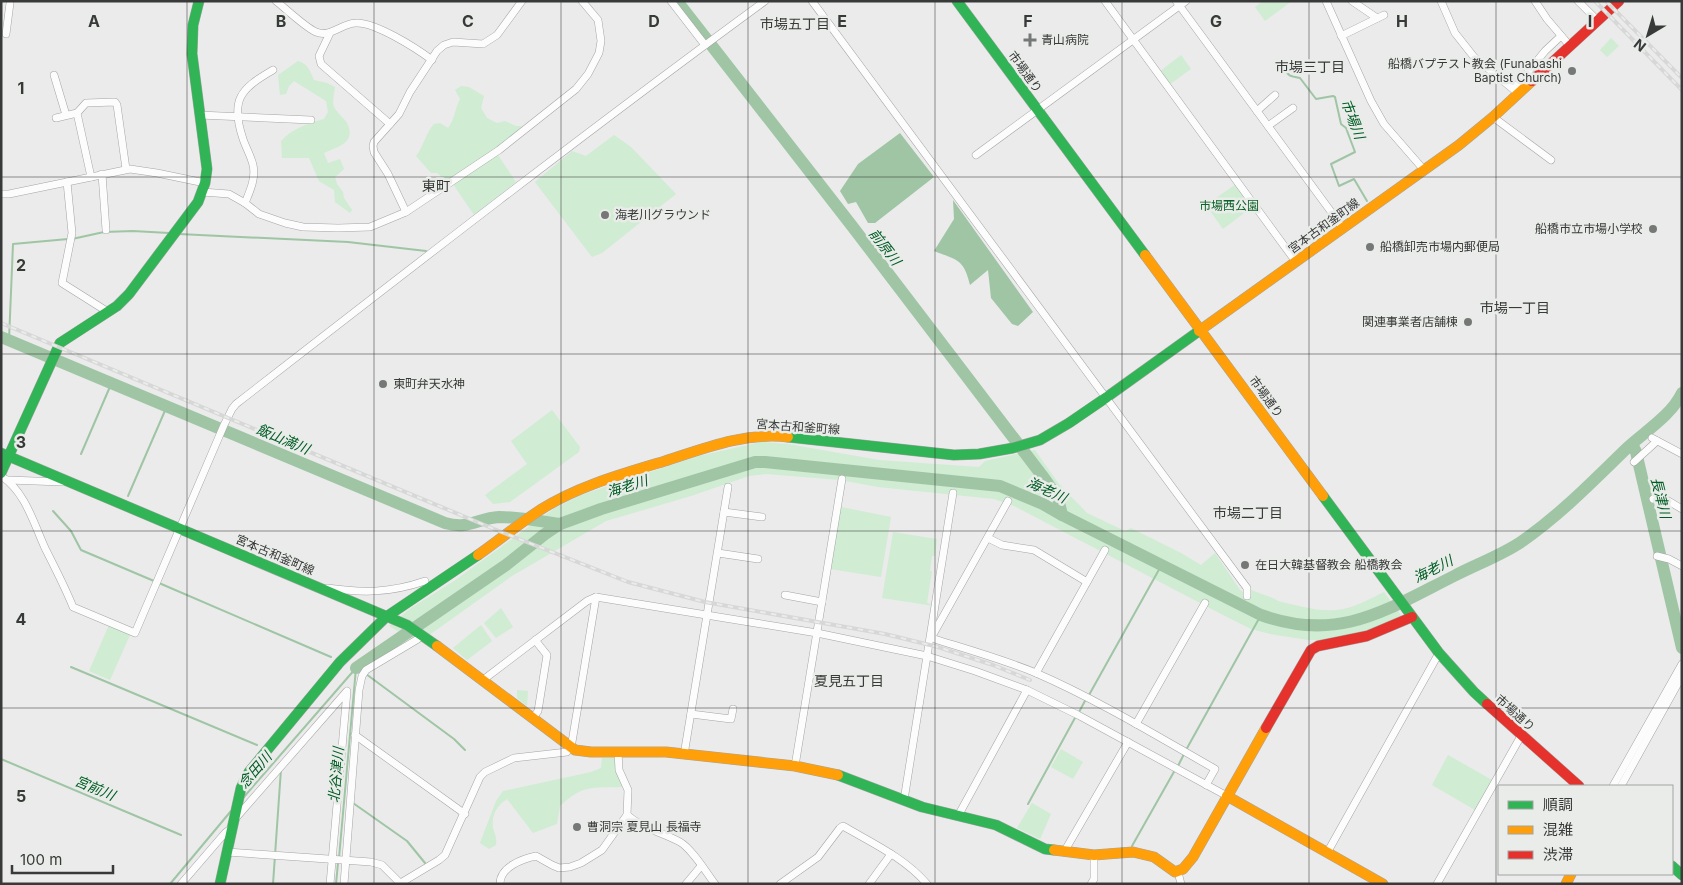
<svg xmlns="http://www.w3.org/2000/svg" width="1683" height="885" viewBox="0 0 1683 885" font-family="Inter,'Noto Sans JP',sans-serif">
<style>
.green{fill:#d0ecd3}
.water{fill:#9fc5a5}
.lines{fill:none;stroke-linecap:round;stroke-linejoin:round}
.stream{stroke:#9fc5a5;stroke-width:2}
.river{stroke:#9fc5a5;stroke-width:12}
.street-casing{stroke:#a4a5a4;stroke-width:8}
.fast-casing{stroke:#a4a5a4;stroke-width:11}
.slow-casing{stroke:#a4a5a4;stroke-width:11}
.jam-casing{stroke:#a4a5a4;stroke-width:11}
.street{stroke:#fcfcfc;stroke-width:7}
.fast{stroke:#30b455;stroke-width:10}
.slow{stroke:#ff9f0a;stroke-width:10}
.jam{stroke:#e5322d;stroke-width:10}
.rail-casing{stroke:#d6d7d6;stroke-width:4}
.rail{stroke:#e9ece9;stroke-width:2;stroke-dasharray:5.5;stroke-linecap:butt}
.grid{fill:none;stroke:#383a39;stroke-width:1;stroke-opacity:0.55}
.poi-dot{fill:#767877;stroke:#e9ece9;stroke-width:2}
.labels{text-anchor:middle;stroke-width:5;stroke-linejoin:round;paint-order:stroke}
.poi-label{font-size:12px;fill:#383a39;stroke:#e9ece9;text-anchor:start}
.street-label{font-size:12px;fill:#383a39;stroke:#e9ece9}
.park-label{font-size:12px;fill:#0d612a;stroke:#e9ece9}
.neighbourhood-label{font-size:14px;fill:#383a39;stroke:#e9ece9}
.water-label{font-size:14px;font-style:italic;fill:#015c24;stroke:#e9ece9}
.grid-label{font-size:16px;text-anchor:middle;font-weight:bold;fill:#383a39;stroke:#e9ece9;stroke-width:5;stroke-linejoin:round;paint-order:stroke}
</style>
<rect width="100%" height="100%" fill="#eaebea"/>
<!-- green -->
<g class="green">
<polygon points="1263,1 1292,1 1265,21 1255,7"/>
<polygon points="1611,38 1619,46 1607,57 1600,50"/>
<polygon points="1181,55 1191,69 1169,85 1159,72"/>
<path d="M298 61C308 64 310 71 314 80L327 83 335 87C334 93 332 102 334 107 337 113 344 118 347 123 357 143 337 147 324 153L328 163 340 159 344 169 335 177 337 184 343 192 344 198 352 210 350 213 335 202 334 190 319 181 309 158H282L281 141C293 128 307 124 324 119L328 112 326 101 294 81 289 86 286 94 280 95 278 75Z"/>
<path d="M461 86 469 87 484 96 481 108 487 118 497 123 505 121 516 126H520L523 128 498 148 447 182 437 173H431L416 156C424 146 425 134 434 124L440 123 448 128C455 119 455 108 460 99L455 90Z"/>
<polygon points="614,135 631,147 676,194 602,253 592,257 535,182 572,151 586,156"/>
<polygon points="498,155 516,182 474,215 453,184"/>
<polygon points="1236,184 1252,207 1223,229 1206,205"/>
<polygon points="552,410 580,447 579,452 510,502 493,504 485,495 527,464 511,441"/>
<path d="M761 442 788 444 879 460 979 467 985 461 1035 450 1059 484 1087 513 1125 531 1131 528 1181 553 1201 565 1215 553 1240 590 1248 595 1249 589C1255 592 1275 598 1278 601 1295 605 1319 612 1336 610 1353 609 1369 599 1384 592L1403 618 1373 631 1322 640H1308L1270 634 1251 629 1227 617 1014 506 994 499 878 487 840 480 766 474 749 476 691 496 606 521 512 576 418 643 389 626 411 608 454 581 555 508 581 495 699 456Z"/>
<polygon points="841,507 891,517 881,577 830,569"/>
<polygon points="893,532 937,539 935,556 932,556 930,571 932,571 927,603 934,605 934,606 882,598"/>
<polygon points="501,608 513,627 496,638 484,623"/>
<polygon points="109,625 130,635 110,680 89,671"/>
<polygon points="481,625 492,641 467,660 453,648"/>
<polygon points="517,690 528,691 527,706 517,698"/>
<polygon points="1061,749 1083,762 1073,779 1051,767"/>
<polygon points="1448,755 1492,780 1475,810 1432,785"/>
<path d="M602 758H614L617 771 622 787C593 788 583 784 560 806L557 824 533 833 507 799C497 805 491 816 493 828 495 835 497 838 496 845L489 849 480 843 496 801 503 791 591 772 601 768Z"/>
<polygon points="1032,803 1051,814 1040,839 1017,828"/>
</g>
<!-- water -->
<g class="water">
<polygon points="900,133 934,177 875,223 868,223 856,202 848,204 840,191 858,164"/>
<path d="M953 200 1033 312 1018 326 1012 324 991 298 988 270 970 285C964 259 957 260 934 251L954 219Z"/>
</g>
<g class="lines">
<!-- stream -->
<g class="stream">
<path d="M1282 66C1289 76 1288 76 1300 78L1316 99 1333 96 1335 97 1341 124 1346 128 1355 152 1331 164 1339 186 1354 179 1367 201"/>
<polyline points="179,234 348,242 426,251"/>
<polyline points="72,239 104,232 133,231 169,233"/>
<polyline points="9,340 13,244 68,239"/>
<polyline points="81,454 112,382"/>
<polyline points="128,496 167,406"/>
<polyline points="53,511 71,531 81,550 154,581"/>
<polyline points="159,583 331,657"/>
<polyline points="71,667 257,745"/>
<polyline points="366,674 454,739 465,750"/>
<polyline points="1089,695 1161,566"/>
<polyline points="1079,712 1086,699"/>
<polyline points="1186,750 1261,615"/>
<polyline points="1,759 181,835"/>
<polyline points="1178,766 1184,754"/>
<polyline points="243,798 356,668"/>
<polyline points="353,803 407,841 425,863"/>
<polyline points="1028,804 1076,716"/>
<polyline points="1132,846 1175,770"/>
<polyline points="339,858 356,668"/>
<polyline points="170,884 231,811"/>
<polyline points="273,884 281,769"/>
<polyline points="336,884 338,863"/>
</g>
<!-- river -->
<g class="river">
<polyline points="677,1 852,226 1044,478 1058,498 1062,515"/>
<path d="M1 337 445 523C469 530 478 518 499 517 519 517 540 521 560 524"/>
<polyline points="1632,444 1636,452 1682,648"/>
<path d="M356 668 506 565 545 534 560 524 601 509 755 462H765L1000 486 1043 504 1062 515 1261 615C1339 643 1386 610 1454 576 1475 565 1502 555 1521 542 1560 515 1593 481 1626 449 1644 432 1671 416 1682 393"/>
</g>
<!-- street casing -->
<g class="street-casing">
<g id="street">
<path d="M276 1C285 8 306 28 316 32 330 38 342 23 356 23 375 22 416 48 432 60"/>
<polyline points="671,1 705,45"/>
<polyline points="812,1 1247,588 1247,596"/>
<polyline points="1105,1 1296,262"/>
<polyline points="1176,1 1343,228"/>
<polyline points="1326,1 1371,101 1384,124 1424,170"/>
<polyline points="1352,1 1377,18"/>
<polyline points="1441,1 1455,33 1474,57 1519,94"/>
<polyline points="1535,1 1547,19 1570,46"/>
<polyline points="1578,1 1598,21"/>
<polyline points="330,33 319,56 321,64 390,124"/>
<polyline points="6,34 10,3"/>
<polyline points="1341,36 1384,15"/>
<polyline points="54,75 66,115"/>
<polyline points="1514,89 1545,51 1561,36"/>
<polyline points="1257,111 1275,95"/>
<polyline points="199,115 311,120"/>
<polyline points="1493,117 1551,160"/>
<polyline points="56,118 77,113"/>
<polyline points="1268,126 1293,108"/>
<polyline points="976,155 1186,1"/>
<polyline points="102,174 106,230"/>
<polyline points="91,177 77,113 86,103 115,102 117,105 126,169"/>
<polyline points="67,182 72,233 62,283 108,312"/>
<polyline points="202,192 229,194 245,203 259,214 285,223 303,227 338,228 370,227 406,212 499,150 576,89 588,74 599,53 601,41 598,20 582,1"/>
<polyline points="1,194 9,194 130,169 157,173 205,183"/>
<path d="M245 203C250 191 256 178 253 165 251 156 246 148 243 139 230 100 240 89 273 70"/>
<polyline points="406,212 388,174 374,152 373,146 374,142 399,114 410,92 437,51 444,45 453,42 483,44 497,35 522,1"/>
<polyline points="1652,438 1682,454"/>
<polyline points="1634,462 1657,441"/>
<path d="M1 476C25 491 34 524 45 548 55 568 65 587 73 607L135 633 224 425 232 409 236 404C411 268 586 132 765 1"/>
<polyline points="8,480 62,482"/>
<polyline points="1653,499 1660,496 1682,509"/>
<path d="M1008 501 931 638C966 649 1002 659 1036 673 1098 700 1157 736 1215 769L1206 785"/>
<polyline points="724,512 762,517"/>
<polyline points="988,538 1002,545 1034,550 1087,582"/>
<polyline points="718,553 758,559"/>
<polyline points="1657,556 1669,559 1682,566"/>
<path d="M327 588C363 593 390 593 425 581"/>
<polyline points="785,595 822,602"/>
<polyline points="1036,673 1105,550"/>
<polyline points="483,680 587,601 596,597 817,633 927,656 975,671 1027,690 1078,715 1227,796"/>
<polyline points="691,714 731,719 733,709"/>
<polyline points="533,718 538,711 547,655 535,640"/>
<polyline points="1136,724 1205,603"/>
<polyline points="355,735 465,814"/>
<polyline points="684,755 728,487"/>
<polyline points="795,766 842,479"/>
<polyline points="1613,786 1682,664"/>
<polyline points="1621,786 1682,676"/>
<polyline points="904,800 953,493"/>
<path d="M627 815C643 829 662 832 680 842 692 849 706 872 715 884"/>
<polyline points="958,816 1027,690"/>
<polyline points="235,819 347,691 330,884"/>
<polyline points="227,852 371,862 382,865 400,883"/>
<polyline points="1064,852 1128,742"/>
<polyline points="1327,853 1439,653"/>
<polyline points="1178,872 1181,884"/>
<polyline points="181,884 225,833 233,827"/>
<polyline points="344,884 359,690 362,676 366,670 418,639"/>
<polyline points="399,884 439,860 445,855 480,777 485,772 514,758 567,752 572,742 596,597"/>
<path d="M500 884C500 867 522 859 536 856L552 865 559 868 570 867 581 863 602 850 627 815 628 790 619 770 618 752"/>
<polyline points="686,884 701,866"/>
<path d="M780 884 818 857 840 828 843 826C872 843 905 858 927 884"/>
<polyline points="869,884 891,854"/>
<polyline points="1091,884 1094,879 1094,855"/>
<polyline points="1437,884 1521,736"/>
</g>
</g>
<!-- fast casing -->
<g class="fast-casing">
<g id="fast">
<polyline points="957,1 1145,255"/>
<polyline points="788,437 954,455 979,454 1013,448 1040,440 1069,423 1107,397 1199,331"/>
<polyline points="1,453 407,625 437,646"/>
<polyline points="1,473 60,343 117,306 129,294 198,202 205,183 207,169 192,54 193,25 199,1"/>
<polyline points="1323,496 1439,653 1474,692 1487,704"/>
<polyline points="838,775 922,807 996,825 1045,849 1054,850"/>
<polyline points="1672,866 1682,875"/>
<polyline points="220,884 241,788 249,772 340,662 386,617 478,555"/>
</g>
</g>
<!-- slow casing -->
<g class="slow-casing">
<g id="slow">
<polyline points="1145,255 1323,496"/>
<polyline points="1199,331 1459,145 1493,117 1532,81"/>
<path d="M478 555C499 540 519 524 540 510 578 486 622 474 665 461 705 448 745 432 788 437"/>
<polyline points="437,646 575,750 591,752 666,752 795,766 838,775"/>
<polyline points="1227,796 1383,884"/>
<polyline points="1054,850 1094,855 1133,852 1154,857 1175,872 1183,869 1193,857 1266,728"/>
<polyline points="1566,884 1571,874"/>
</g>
</g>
<!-- jam casing -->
<g class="jam-casing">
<g id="jam">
<polyline points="1532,81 1619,1"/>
<polyline points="1487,704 1579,786"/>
<polyline points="1266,728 1311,650 1318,646 1367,636 1412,617"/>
</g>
</g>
<!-- street -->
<use href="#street" class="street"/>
<!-- fast -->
<use href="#fast" class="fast"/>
<!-- slow -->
<use href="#slow" class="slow"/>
<!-- jam -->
<use href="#jam" class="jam"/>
<!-- rail casing -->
<g class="rail-casing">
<g id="rail">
<polyline points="1595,1 1682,90"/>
<polyline points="1606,1 1682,78"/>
<polyline points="1,323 494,529 628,582 705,602 885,634 938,647 993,665 1030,680"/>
</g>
</g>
<!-- rail -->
<use href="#rail" class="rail"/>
</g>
<!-- grid -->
<path class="grid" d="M187 1V884M374 1V884M561 1V884M748 1V884M935 1V884M1122 1V884M1309 1V884M1496 1V884M1 177H1682M1 354H1682M1 531H1682M1 708H1682"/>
<!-- markers -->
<g class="poi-dot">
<path d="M1027.5 32.5h5v5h5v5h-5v5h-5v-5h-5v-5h5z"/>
<circle cx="1572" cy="71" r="5"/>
<circle cx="605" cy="215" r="5"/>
<circle cx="1653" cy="229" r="5"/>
<circle cx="1370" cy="247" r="5"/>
<circle cx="1468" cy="322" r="5"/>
<circle cx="383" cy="384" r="5"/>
<circle cx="1245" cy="565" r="5"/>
<circle cx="577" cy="827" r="5"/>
</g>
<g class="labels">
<!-- poi labels -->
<g class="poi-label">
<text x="1041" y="44">青山病院</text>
<text x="1562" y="68" text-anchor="end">船橋バプテスト教会 (Funabashi<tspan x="1562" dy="14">Baptist Church)</tspan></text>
<text x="615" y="219">海老川グラウンド</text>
<text x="1643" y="233" text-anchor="end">船橋市立市場小学校</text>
<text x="1380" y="251">船橋卸売市場内郵便局</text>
<text x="1458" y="326" text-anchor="end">関連事業者店舗棟</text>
<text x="393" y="388">東町弁天水神</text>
<text x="1255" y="569">在日大韓基督教会 船橋教会</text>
<text x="587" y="831">曹洞宗 夏見山 長福寺</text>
</g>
<!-- street labels -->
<g class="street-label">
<text transform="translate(1025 72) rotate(54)" y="4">市場通り</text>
<text transform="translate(1324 226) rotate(-36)" y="4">宮本古和釜町線</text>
<text transform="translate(1266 397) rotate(54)" y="4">市場通り</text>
<text transform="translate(798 427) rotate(4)" y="4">宮本古和釜町線</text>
<text transform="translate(275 555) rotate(23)" y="4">宮本古和釜町線</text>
<text transform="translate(1515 713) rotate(42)" y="4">市場通り</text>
</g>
<!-- park labels -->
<g class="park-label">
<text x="1229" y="210">市場西公園</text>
</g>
<!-- neighbourhood labels -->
<g class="neighbourhood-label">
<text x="795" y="29">市場五丁目</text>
<text x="1310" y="72">市場三丁目</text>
<text x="436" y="191">東町</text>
<text x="1515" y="313">市場一丁目</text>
<text x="1248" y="518">市場二丁目</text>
<text x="849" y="686">夏見五丁目</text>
</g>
<!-- water labels -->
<g class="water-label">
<text transform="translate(1353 119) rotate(69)" y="5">市場川</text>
<text transform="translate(885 247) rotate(52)" y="5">前原川</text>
<text transform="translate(283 439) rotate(23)" y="5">飯山満川</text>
<text transform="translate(627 486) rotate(-17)" y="5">海老川</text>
<text transform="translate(1047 490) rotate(24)" y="5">海老川</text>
<text transform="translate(1661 498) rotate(76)" y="5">長津川</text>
<text transform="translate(1433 569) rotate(-27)" y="5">海老川</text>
<text transform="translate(255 770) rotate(-49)" y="5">念田川</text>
<text transform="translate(336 775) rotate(-85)" y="5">北谷津川</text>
<text transform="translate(95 788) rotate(23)" y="5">宮前川</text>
</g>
</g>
<g class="grid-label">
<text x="94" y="27">A</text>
<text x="281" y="27">B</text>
<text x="468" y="27">C</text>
<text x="654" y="27">D</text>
<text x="842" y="27">E</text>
<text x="1028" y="27">F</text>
<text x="1216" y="27">G</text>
<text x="1402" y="27">H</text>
<text x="1590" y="27">I</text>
<text x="21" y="94">1</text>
<text x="21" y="271">2</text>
<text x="21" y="448">3</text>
<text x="21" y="625">4</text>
<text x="21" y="802">5</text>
</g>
<!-- border -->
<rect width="1683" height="885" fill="none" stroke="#383a39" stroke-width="5"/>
<!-- legend -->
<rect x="1498" y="785" width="175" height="90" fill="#e9ece9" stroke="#a2a5a3"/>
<rect x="1508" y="801" width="25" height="8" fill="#30b455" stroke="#a2a5a3"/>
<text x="1543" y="810" font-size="15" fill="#383a39">順調</text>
<rect x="1508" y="826" width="25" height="8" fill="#ff9f0a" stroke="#a2a5a3"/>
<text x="1543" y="835" font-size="15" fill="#383a39">混雑</text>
<rect x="1508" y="851" width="25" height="8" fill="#e5322d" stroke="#a2a5a3"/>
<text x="1543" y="860" font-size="15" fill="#383a39">渋滞</text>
<!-- north arrow -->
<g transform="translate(1648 35) rotate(218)" stroke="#e9ece9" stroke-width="4" paint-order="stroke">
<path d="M0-4L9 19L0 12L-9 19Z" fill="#383a39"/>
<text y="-8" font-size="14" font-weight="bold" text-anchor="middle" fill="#383a39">N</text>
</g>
<!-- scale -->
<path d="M12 865v8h101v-8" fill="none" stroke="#383a39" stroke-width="2.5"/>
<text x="20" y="865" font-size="15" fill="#383a39" stroke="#e9ece9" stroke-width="4" paint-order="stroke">100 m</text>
</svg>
